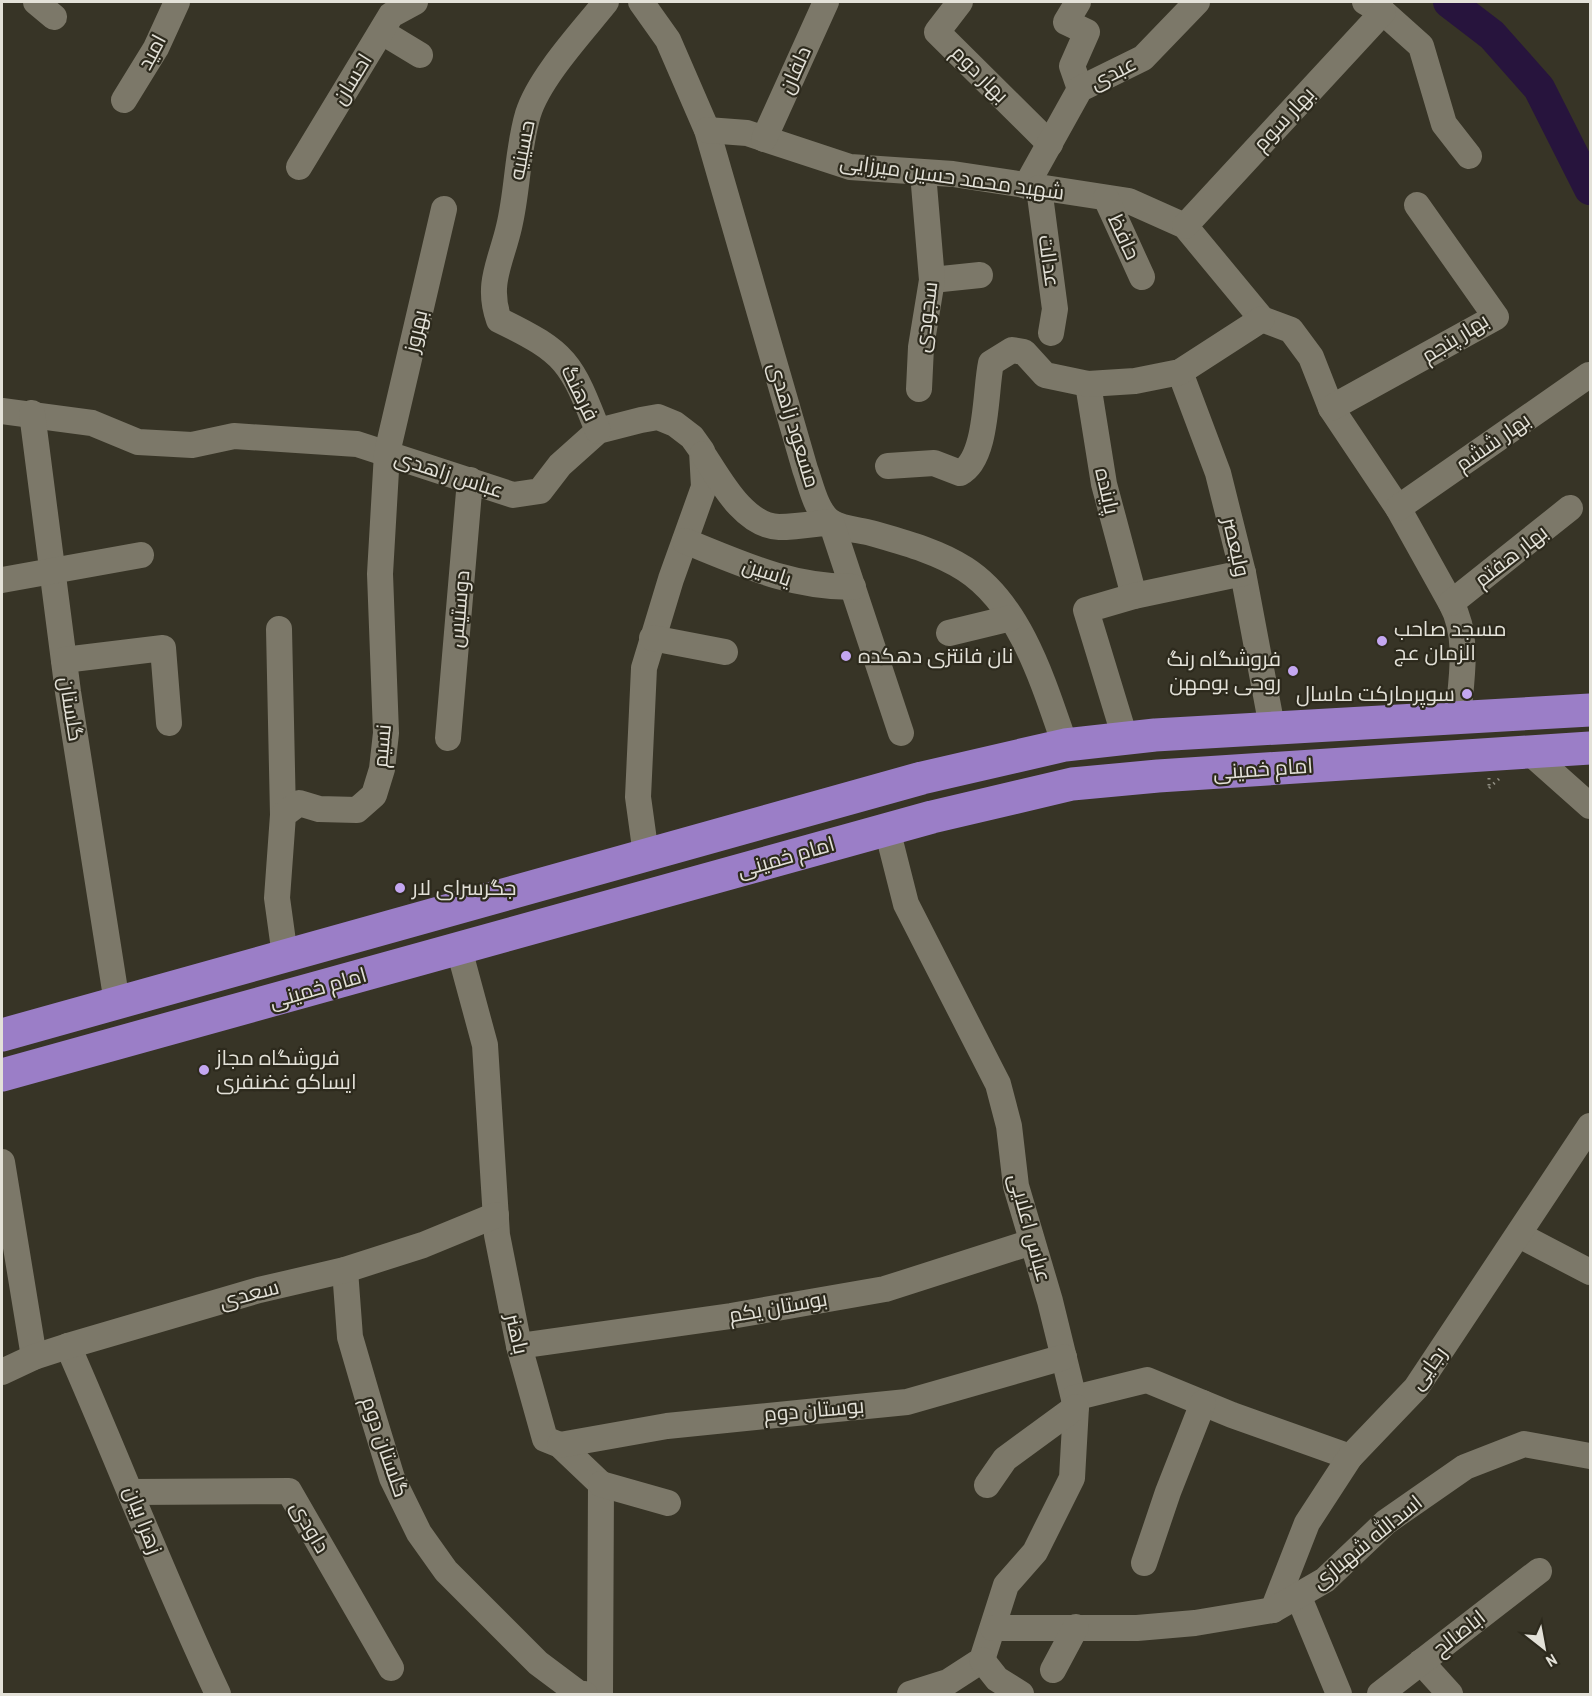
<svg xmlns="http://www.w3.org/2000/svg" width="1592" height="1696" viewBox="0 0 1592 1696" font-family="'Archivo Narrow',Cairo,sans-serif">
<style>
.lines{fill:none;stroke-linecap:round;stroke-linejoin:round}
.river{stroke:#27143d;stroke-width:32}
.path{stroke:#929084;stroke-width:3;stroke-dasharray:1.5 4.5;stroke-linecap:butt}
.minor{stroke:#7c7869;stroke-width:26}
.highway{stroke:#9b7ec7;stroke-width:33}
.poi-dot{fill:#c4a7f1;stroke:#2d2a1d;stroke-width:2}
.labels{text-anchor:middle;stroke-width:4.5;stroke-linejoin:round;paint-order:stroke}
.street-label{font-size:21px;fill:#e3e1d8;stroke:#2d2a1d}
.poi-label{font-size:21px;fill:#e3e1d8;stroke:#2d2a1d;text-anchor:start}
</style>
<rect width="100%" height="100%" fill="#373426"/>
<g class="lines">
<!-- river -->
<polyline class="river" points="1449,2 1492,35 1539,88 1590,189"/>
<!-- path -->
<g class="path">
<polyline points="1489,778 1489,788"/>
<polyline points="1489,788 1499,779"/>
</g>
<!-- minor -->
<g class="minor">
<polyline points="36,2 54,17"/>
<path d="M641 2 668 40 707 130 805 469C811 485 816 512 831 522 841 529 860 530 871 533 902 542 937 551 965 569 1021 605 1044 685 1065 745"/>
<polyline points="960,2 937,32 1050,144"/>
<polyline points="1078,2 1066,22 1087,32 1072,66 1080,89"/>
<polyline points="1365,2 1383,12 1421,46 1444,124 1469,156"/>
<polyline points="382,32 420,55"/>
<polyline points="124,100 156,48 177,2"/>
<path d="M707 130 747 133 850 167 953 174 1129 201 1185 226 1262 319 1291 330 1311 357 1331 408 1398 508 1451 603C1470 637 1461 680 1458 717"/>
<polyline points="764,139 826,2"/>
<polyline points="299,167 391,15 415,2"/>
<polyline points="1026,186 1080,89 1143,58 1197,2"/>
<polyline points="1039,188 1055,309 1051,333"/>
<polyline points="1106,198 1142,277"/>
<polyline points="1185,226 1383,12"/>
<polyline points="932,280 980,275"/>
<polyline points="1180,372 1218,473 1243,573 1272,727"/>
<polyline points="1088,384 1104,484 1134,596"/>
<polyline points="919,389 921,347 932,280 923,173"/>
<polyline points="1331,408 1496,317 1417,205"/>
<polyline points="2,411 92,423 138,442 192,445 234,436 357,444 513,495 540,491 560,465 598,431 641,420 658,417 675,424 692,437 702,451 704,487 671,579 644,668 638,797 646,855"/>
<polyline points="32,413 68,692 117,1003"/>
<path d="M598 431C571 362 567 353 499 320 486 284 501 262 509 227 518 190 517 151 528 114 539 78 582 32 606 2"/>
<path d="M703 454C720 480 744 526 779 527 796 527 814 524 831 522L901 733"/>
<path d="M888 466 934 463 960 473C988 459 985 390 991 363L1012 350 1024 352 1045 375 1088 384 1135 381 1180 372 1262 319"/>
<polyline points="1398,508 1589,375"/>
<path d="M685 541C742 564 790 587 853 587"/>
<polyline points="2,580 141,555"/>
<polyline points="1451,603 1570,508"/>
<polyline points="279,629 283,815"/>
<polyline points="949,633 1011,618"/>
<polyline points="652,638 725,652"/>
<polyline points="64,660 163,648 169,723"/>
<polyline points="448,738 470,480"/>
<polyline points="1125,738 1086,610 1134,596 1243,573"/>
<polyline points="1528,751 1590,806"/>
<polyline points="887,829 906,904 998,1084 1009,1126 1016,1186 1050,1301 1076,1407 1072,1478 1035,1552 1006,1585 982,1660 948,1682 910,1694"/>
<polyline points="459,949 485,1045 497,1235 519,1346 545,1439 560,1445 601,1484 600,1694"/>
<polyline points="285,956 277,898 283,815 299,803 319,809 357,810 374,795 382,769 386,733 380,574 387,453 444,209"/>
<polyline points="2,1162 34,1357"/>
<polyline points="1519,1235 1590,1272"/>
<polyline points="345,1270 350,1337 373,1416 392,1478 419,1533 446,1571 538,1663 578,1693 585,1694"/>
<path d="M68 1346C119 1462 164 1580 218 1694"/>
<polyline points="519,1346 731,1316 885,1289 1032,1242"/>
<polyline points="2,1372 34,1357 68,1346 259,1290 345,1270 423,1245 496,1215"/>
<polyline points="1074,1398 1147,1380 1232,1415 1350,1457"/>
<polyline points="560,1445 667,1426 907,1402 1064,1357"/>
<polyline points="601,1484 668,1503"/>
<polyline points="987,1485 1005,1459 1076,1407"/>
<polyline points="132,1492 289,1491 391,1668"/>
<polyline points="1144,1563 1168,1492 1203,1403"/>
<polyline points="1298,1595 1339,1694"/>
<polyline points="1273,1610 1307,1523 1350,1457 1416,1388 1590,1126"/>
<polyline points="993,1628 1137,1628 1195,1623 1273,1610 1325,1580 1386,1522 1465,1467 1524,1444 1590,1456"/>
<polyline points="982,1660 997,1679 1021,1694"/>
<polyline points="1421,1662 1450,1694"/>
<polyline points="1053,1670 1076,1627"/>
<polyline points="1380,1694 1539,1571"/>
</g>
<!-- highway -->
<g class="highway">
<polyline points="2,1035 922,778 1065,745 1155,735 1590,710"/>
<polyline points="2,1075 932,817 1072,784 1158,776 1590,748"/>
</g>
</g>
<!-- markers -->
<g class="poi-dot">
<circle cx="1382" cy="641" r="6"/>
<circle cx="846" cy="656" r="6"/>
<circle cx="1293" cy="671" r="6"/>
<circle cx="1467" cy="694" r="6"/>
<circle cx="400" cy="888" r="6"/>
<circle cx="204" cy="1070" r="6"/>
</g>
<g class="labels">
<!-- street labels -->
<g class="street-label">
<text transform="translate(152 52) rotate(-62)" y="7">امید</text>
<text transform="translate(795 70) rotate(-66)" y="7">دلفان</text>
<text transform="translate(1113 73) rotate(-27)" y="7">عبدی</text>
<text transform="translate(980 74) rotate(45)" y="7">بهار دوم</text>
<text transform="translate(352 79) rotate(-58)" y="7">احسان</text>
<text transform="translate(1284 119) rotate(-47)" y="7">بهار سوم</text>
<text transform="translate(522 150) rotate(-79)" y="7">حسینیه</text>
<text transform="translate(952 177) rotate(8)" y="7">شهید محمد حسین میرزایی</text>
<text transform="translate(1124 237) rotate(65)" y="7">حافظ</text>
<text transform="translate(1049 261) rotate(82)" y="7">عدالت</text>
<text transform="translate(926 317) rotate(-83)" y="7">سجودی</text>
<text transform="translate(416 331) rotate(-77)" y="7">بهروز</text>
<text transform="translate(1455 338) rotate(-32)" y="7">بهار پنجم</text>
<text transform="translate(580 393) rotate(64)" y="7">فرهنگ</text>
<text transform="translate(794 425) rotate(73)" y="7">مسعود زاهدی</text>
<text transform="translate(1493 442) rotate(-35)" y="7">بهار ششم</text>
<text transform="translate(449 474) rotate(18)" y="7">عباس زاهدی</text>
<text transform="translate(1107 491) rotate(77)" y="7">پاینده</text>
<text transform="translate(1236 547) rotate(77)" y="7">ولیعصر</text>
<text transform="translate(1511 556) rotate(-38)" y="7">بهار هفتم</text>
<text transform="translate(767 572) rotate(18)" y="7">یاسین</text>
<text transform="translate(459 609) rotate(-85)" y="7">دوستیس</text>
<text transform="translate(71 709) rotate(81)" y="7">گلستان</text>
<text transform="translate(382 746) rotate(-85)" y="7">نسیم</text>
<text transform="translate(1263 769) rotate(-4)" y="7">امام خمینی</text>
<text transform="translate(786 857) rotate(-16)" y="7">امام خمینی</text>
<text transform="translate(318 988) rotate(-16)" y="7">امام خمینی</text>
<text transform="translate(1030 1228) rotate(75)" y="7">عباس اعلایی</text>
<text transform="translate(249 1294) rotate(-15)" y="7">سعدی</text>
<text transform="translate(778 1307) rotate(-10)" y="7">بوستان یکم</text>
<text transform="translate(517 1334) rotate(77)" y="7">باهنر</text>
<text transform="translate(1428 1368) rotate(-54)" y="7">رجایی</text>
<text transform="translate(814 1410) rotate(-5)" y="7">بوستان دوم</text>
<text transform="translate(385 1447) rotate(71)" y="7">گلستان دوم</text>
<text transform="translate(143 1520) rotate(69)" y="7">زهرا بیان</text>
<text transform="translate(310 1527) rotate(60)" y="7">داودی</text>
<text transform="translate(1367 1542) rotate(-39)" y="7">اسدالله شهبازی</text>
<text transform="translate(1459 1633) rotate(-38)" y="7">اباصالح</text>
</g>
<!-- poi labels -->
<g class="poi-label">
<text x="1394" y="636">مسجد صاحب<tspan x="1394" dy="24">الزمان عج</tspan></text>
<text x="858" y="663">نان فانتزی دهکده</text>
<text x="1281" y="666" text-anchor="end">فروشگاه رنگ<tspan x="1281" dy="24">روحی بومهن</tspan></text>
<text x="1455" y="701" text-anchor="end">سوپرمارکت ماسال</text>
<text x="412" y="895">جگرسرای لار</text>
<text x="216" y="1065">فروشگاه مجاز<tspan x="216" dy="24">ایساکو غضنفری</tspan></text>
</g>
</g>
<!-- border -->
<rect width="1592" height="1696" fill="none" stroke="#e3e1d8" stroke-width="6"/>
<!-- north arrow -->
<g transform="translate(1544 1648) rotate(149)" stroke="#2d2a1d" stroke-width="4.5" paint-order="stroke">
<path d="M0-4.5L10 22L0 15L-10 22Z" fill="#e3e1d8"/>
<text y="-9" font-size="16" font-weight="bold" text-anchor="middle" fill="#e3e1d8">N</text>
</g>
</svg>
